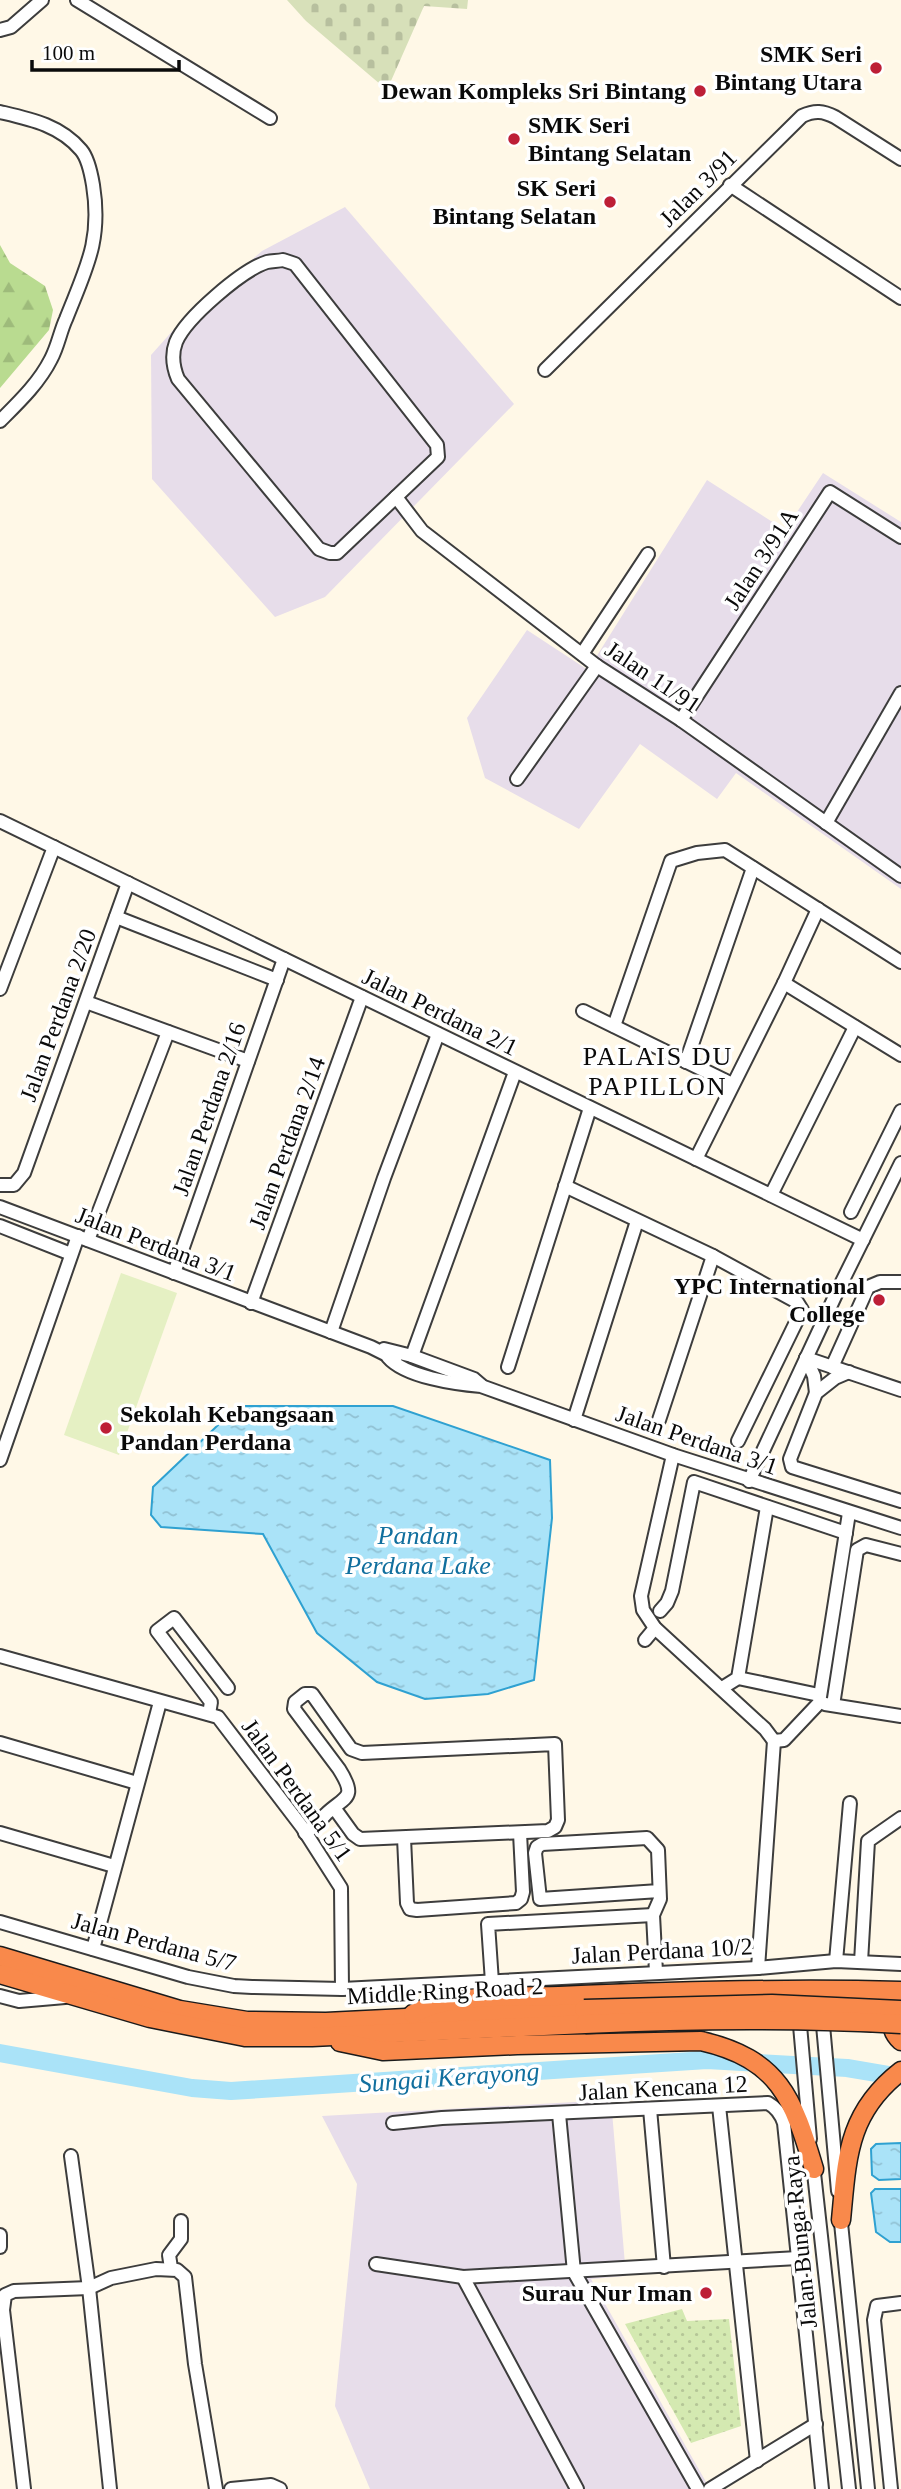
<svg xmlns="http://www.w3.org/2000/svg" width="901" height="2489" viewBox="0 0 901 2489" font-family="Georgia,serif">
<style>
.industrial{fill:#e7ddea}
.forest{fill:url(#forest-firs)}
.cemetery{fill:url(#cemetery-stones)}
.park{fill:url(#park-dots)}
.pitch{fill:#e5f0c3}
.water{fill:url(#water-ripples);stroke:#2fa1d1;stroke-width:2}
.lines{fill:none;stroke-linecap:round;stroke-linejoin:round}
.river{stroke:#aae3f8;stroke-width:18}
.minor-casing{stroke:#3d3d3d;stroke-width:16}
.highway-casing{stroke:#1b1b1b;stroke-width:21}
.minor{stroke:#fff;stroke-width:12}
.highway{stroke:#f9894b;stroke-width:18}
.highway-bridge-casing{stroke:#1b1b1b;stroke-width:21;stroke-linecap:butt}
.highway-bridge{stroke:#f9894b;stroke-width:18}
.poi-dot{fill:#bd1f37;stroke:#fff;stroke-width:2.5}
.labels{text-anchor:middle;stroke-width:7;stroke-linejoin:round;paint-order:stroke}
.poi-label{font-size:24px;font-weight:bold;fill:#0a0a0a;stroke:#fff;text-anchor:end}
.street-label{font-size:24px;fill:#0a0a0a;stroke:#fff}
.neighbourhood-label{font-size:26px;letter-spacing:2px;fill:#0a0a0a;stroke:#fff}
.water-label{font-size:26px;font-style:italic;fill:#116f9e;stroke:#fff}
</style>
<defs>
<pattern id="forest-firs" width="22" height="20" patternUnits="userSpaceOnUse" patternTransform="scale(1.75)"><rect width="22" height="20" fill="#b9db90"/><path d="M5 1l3.5 6h-7zM16 11l3.5 6h-7z" fill="#9ebb7b"/></pattern>
<pattern id="cemetery-stones" width="16" height="16" patternUnits="userSpaceOnUse" patternTransform="scale(1.75)"><rect width="16" height="16" fill="#d7e0b9"/><path d="M2 7V4a2 2 0 0 1 4 0v3zM10 15v-3a2 2 0 0 1 4 0v3z" fill="#b7bf9e"/></pattern>
<pattern id="park-dots" width="8" height="8" patternUnits="userSpaceOnUse" patternTransform="scale(1.75)"><rect width="8" height="8" fill="#d4e9b1"/><path d="M2 2h.1M6 6h.1" fill="none" stroke="#b5c697" stroke-width="1.8" stroke-linecap="round"/></pattern>
<pattern id="water-ripples" width="26" height="14" patternUnits="userSpaceOnUse" patternTransform="scale(1.75)"><rect width="26" height="14" fill="#aae3f8"/><path d="M2 4q2-2 4 0t4 0M15 11q2-2 4 0t4 0" fill="none" stroke="#91c1d3"/></pattern>
</defs>
<rect width="100%" height="100%" fill="#fff8e7"/>
<!-- industrial -->
<g class="industrial">
<polygon points="345,207 514,404 325,597 275,617 152,479 151,355 184,318 262,251"/>
<polygon points="823,473 901,522 901,889 736,773 717,799 640,744 579,829 485,778 467,718 527,630 588,670 707,480 785,530"/>
<polygon points="611,2100 626,2276 591,2279 710,2489 370,2489 335,2406 357,2184 322,2116"/>
</g>
<!-- forest -->
<polygon class="forest" points="0,245 10,263 45,286 53,310 49,330 0,388"/>
<!-- cemetery -->
<polygon class="cemetery" points="287,0 468,0 467,9 424,6 387,90 306,21"/>
<!-- park -->
<polygon class="park" points="682,2309 687,2321 729,2319 741,2426 691,2443 625,2324"/>
<!-- pitch -->
<polygon class="pitch" points="121,1273 177,1293 119,1455 64,1435"/>
<!-- water -->
<g class="water">
<polygon points="238,1406 393,1406 550,1460 552,1518 534,1680 488,1694 425,1699 377,1682 317,1633 263,1534 161,1527 151,1515 153,1487"/>
<polygon points="901,2143 901,2179 879,2180 872,2175 871,2149 876,2144"/>
<polygon points="875,2189 901,2189 901,2242 890,2242 876,2232 871,2193"/>
</g>
<g class="lines">
<!-- river -->
<polyline class="river" points="0,2053 192,2088 231,2091 707,2060 847,2068 901,2077"/>
<!-- minor casing -->
<g class="minor-casing">
<g id="minor">
<polyline points="77,0 270,118"/>
<polyline points="0,30 11,27 42,0"/>
<path d="M0 112C30 119 60 125 81 150 88 158 91 173 93 185 102 241 86 268 66 319 60 332 58 346 51 359 39 383 19 402 0 421"/>
<polyline points="730,185 901,298"/>
<path d="M283 260 295 264 437 445 438 457 337 553H330L319 549 178 379C173 367 171 355 176 342 186 318 242 270 267 262 272 261 278 261 283 260Z"/>
<path d="M545 370 802 116C815 110 823 111 835 117L901 159"/>
<polyline points="396,497 422,531 597,666 681,720 901,876"/>
<polyline points="582,654 648,554"/>
<polyline points="681,720 830,492 901,537"/>
<polyline points="517,779 597,666"/>
<polyline points="0,821 863,1240"/>
<polyline points="826,823 901,693"/>
<polyline points="116,917 277,980"/>
<polyline points="784,983 901,1055"/>
<polyline points="0,989 54,847"/>
<polyline points="86,1002 248,1061"/>
<polyline points="583,1011 732,1084"/>
<polyline points="614,1026 671,861 697,853 725,850 901,962"/>
<polyline points="686,1062 753,868"/>
<polyline points="696,1159 784,983 818,909"/>
<polyline points="0,1185 14,1185 24,1173 128,883"/>
<polyline points="565,1186 713,1256 797,1302 802,1310 738,1441"/>
<polyline points="771,1195 855,1027"/>
<polyline points="0,1207 371,1347 395,1359"/>
<polyline points="851,1212 901,1111"/>
<polyline points="0,1226 71,1254"/>
<polyline points="88,1240 168,1032"/>
<polyline points="174,1273 284,959"/>
<polyline points="251,1303 362,997"/>
<polyline points="331,1332 384,1178 438,1034"/>
<polyline points="384,1349 412,1356 474,1379 481,1385"/>
<polyline points="412,1356 515,1072"/>
<path d="M388 1357C405 1377 456 1384 481 1386L673 1455 901 1528"/>
<polyline points="806,1358 901,1390"/>
<polyline points="806,1358 814,1376 816,1393"/>
<polyline points="508,1367 590,1108"/>
<polyline points="832,1367 868,1287 880,1282 901,1282"/>
<polyline points="849,1372 835,1378 816,1393 790,1459 792,1467 901,1501"/>
<polyline points="574,1420 637,1221"/>
<polyline points="659,1420 713,1256"/>
<polyline points="673,1455 641,1596 643,1610 655,1628 765,1729 774,1741"/>
<polyline points="0,1460 78,1236"/>
<polyline points="749,1481 837,1292 901,1163"/>
<polyline points="660,1611 667,1603 672,1591 694,1482 846,1533"/>
<polyline points="645,1640 655,1628"/>
<polyline points="0,1656 218,1717 302,1827 341,1888 342,1989"/>
<polyline points="738,1678 819,1695"/>
<polyline points="722,1688 738,1678 767,1507"/>
<polyline points="825,1704 901,1716"/>
<polyline points="833,1705 857,1550 866,1545 901,1554"/>
<polyline points="209,1714 211,1702 157,1631 174,1618 228,1688"/>
<polyline points="774,1741 784,1740 819,1703 849,1513"/>
<polyline points="0,1743 137,1783"/>
<polyline points="0,1833 114,1866"/>
<path d="M305 1833C314 1827 320 1821 326 1814 345 1796 358 1799 339 1769L294 1709 295 1702 305 1694H312L351 1749 362 1753 555 1744 558 1820 555 1827 548 1831 360 1839 353 1834 335 1809"/>
<polyline points="404,1838 407,1903 410,1909 417,1910 516,1903 521,1899 523,1892 520,1833"/>
<polyline points="0,1922 188,1977 234,1986 252,1987 342,1989 758,1968 836,1961 901,1964"/>
<polyline points="93,1949 160,1702"/>
<polyline points="836,1961 850,1803"/>
<polyline points="861,1962 868,1841 901,1818"/>
<polyline points="758,1968 774,1741"/>
<polyline points="656,1972 653,1915 660,1899 658,1850 647,1838 542,1844 537,1847 535,1853 540,1899 659,1891"/>
<polyline points="492,1982 488,1924 653,1915"/>
<polyline points="0,1996 19,2001 65,1997"/>
<polyline points="799,2014 810,2139"/>
<polyline points="822,2014 838,2191"/>
<polyline points="719,2106 757,2461"/>
<polyline points="650,2109 664,2267"/>
<polyline points="559,2114 574,2272 698,2489"/>
<path d="M393 2123 442 2118 768 2103C777 2108 781 2114 784 2123L822 2489"/>
<polyline points="71,2156 89,2288 110,2489"/>
<polyline points="813,2164 849,2489"/>
<polyline points="840,2213 868,2489"/>
<polyline points="0,2235 0,2247"/>
<polyline points="376,2264 463,2277 798,2258"/>
<polyline points="171,2268 169,2255 181,2239 181,2221"/>
<polyline points="463,2277 577,2489"/>
<polyline points="24,2489 3,2310 5,2295 14,2291 89,2288 111,2278 156,2269 177,2270 185,2277 195,2364 216,2489"/>
<polyline points="231,2489 271,2485 280,2489"/>
<polyline points="710,2489 816,2424"/>
<polyline points="891,2489 874,2320 877,2306 901,2303"/>
</g>
</g>
<!-- highway casing -->
<g class="highway-casing">
<g id="highway">
<polyline points="0,1956 180,2010 247,2021 326,2022 584,2009"/>
<polyline points="0,1974 150,2018 245,2037 312,2037 585,2024"/>
<path d="M894 2009C890 2022 891 2032 901 2041"/>
<path d="M413 2014C447 1993 518 1997 559 1996 673 1991 787 1988 901 1991"/>
<path d="M340 2042 383 2051 517 2045 701 2041C779 2059 793 2098 814 2169"/>
<path d="M841 2220C847 2158 847 2113 901 2071"/>
</g>
</g>
<!-- minor -->
<use href="#minor" class="minor"/>
<!-- highway -->
<use href="#highway" class="highway"/>
<!-- highway-bridge casing -->
<g class="highway-bridge-casing">
<g id="highway-bridge">
<polyline points="584,2009 772,2004 901,2010"/>
<path d="M585 2024C692 2019 793 2018 901 2024"/>
</g>
</g>
<!-- highway-bridge -->
<use href="#highway-bridge" class="highway-bridge"/>
</g>
<!-- markers -->
<g class="poi-dot">
<circle cx="876" cy="68" r="7"/>
<circle cx="700" cy="91" r="7"/>
<circle cx="514" cy="139" r="7"/>
<circle cx="610" cy="202" r="7"/>
<circle cx="879" cy="1300" r="7"/>
<circle cx="106" cy="1428" r="7"/>
<circle cx="706" cy="2293" r="7"/>
</g>
<g class="labels">
<!-- poi labels -->
<g class="poi-label">
<text x="862" y="62">SMK Seri<tspan x="862" dy="28">Bintang Utara</tspan></text>
<text x="686" y="99">Dewan Kompleks Sri Bintang</text>
<text x="528" y="133" text-anchor="start">SMK Seri<tspan x="528" dy="28">Bintang Selatan</tspan></text>
<text x="596" y="196">SK Seri<tspan x="596" dy="28">Bintang Selatan</tspan></text>
<text x="865" y="1294">YPC International<tspan x="865" dy="28">College</tspan></text>
<text x="120" y="1422" text-anchor="start">Sekolah Kebangsaan<tspan x="120" dy="28">Pandan Perdana</tspan></text>
<text x="692" y="2301">Surau Nur Iman</text>
</g>
<!-- street labels -->
<g class="street-label">
<text transform="translate(698 188) rotate(-45)" y="8">Jalan 3/91</text>
<text transform="translate(761 559) rotate(-57)" y="8">Jalan 3/91A</text>
<text transform="translate(653 677) rotate(34)" y="8">Jalan 11/91</text>
<text transform="translate(440 1012) rotate(26)" y="8">Jalan Perdana 2/1</text>
<text transform="translate(58 1015) rotate(-70)" y="8">Jalan Perdana 2/20</text>
<text transform="translate(209 1109) rotate(-71)" y="8">Jalan Perdana 2/16</text>
<text transform="translate(287 1143) rotate(-70)" y="8">Jalan Perdana 2/14</text>
<text transform="translate(156 1244) rotate(21)" y="8">Jalan Perdana 3/1</text>
<text transform="translate(697 1440) rotate(19)" y="8">Jalan Perdana 3/1</text>
<text transform="translate(297 1790) rotate(54)" y="8">Jalan Perdana 5/1</text>
<text transform="translate(154 1942) rotate(15)" y="8">Jalan Perdana 5/7</text>
<text transform="translate(662 1951) rotate(-3)" y="8">Jalan Perdana 10/2</text>
<text transform="translate(445 1991) rotate(-3)" y="8">Middle Ring Road 2</text>
<text transform="translate(663 2088) rotate(-3)" y="8">Jalan Kencana 12</text>
<text transform="translate(800 2242) rotate(-96)" y="8">Jalan Bunga Raya</text>
</g>
<!-- neighbourhood labels -->
<g class="neighbourhood-label">
<text x="658" y="1065">PALAIS DU<tspan x="658" dy="30">PAPILLON</tspan></text>
</g>
<!-- water labels -->
<g class="water-label">
<text x="418" y="1544">Pandan<tspan x="418" dy="30">Perdana Lake</tspan></text>
<text transform="translate(449 2077) rotate(-4)" y="9">Sungai Kerayong</text>
</g>
</g>
<!-- scale -->
<path d="M32 60v10h147v-10" fill="none" stroke="#0a0a0a" stroke-width="3.5"/>
<text x="42" y="60" font-size="21" fill="#0a0a0a" stroke="#ffffff" stroke-width="5" paint-order="stroke">100 m</text>
</svg>
